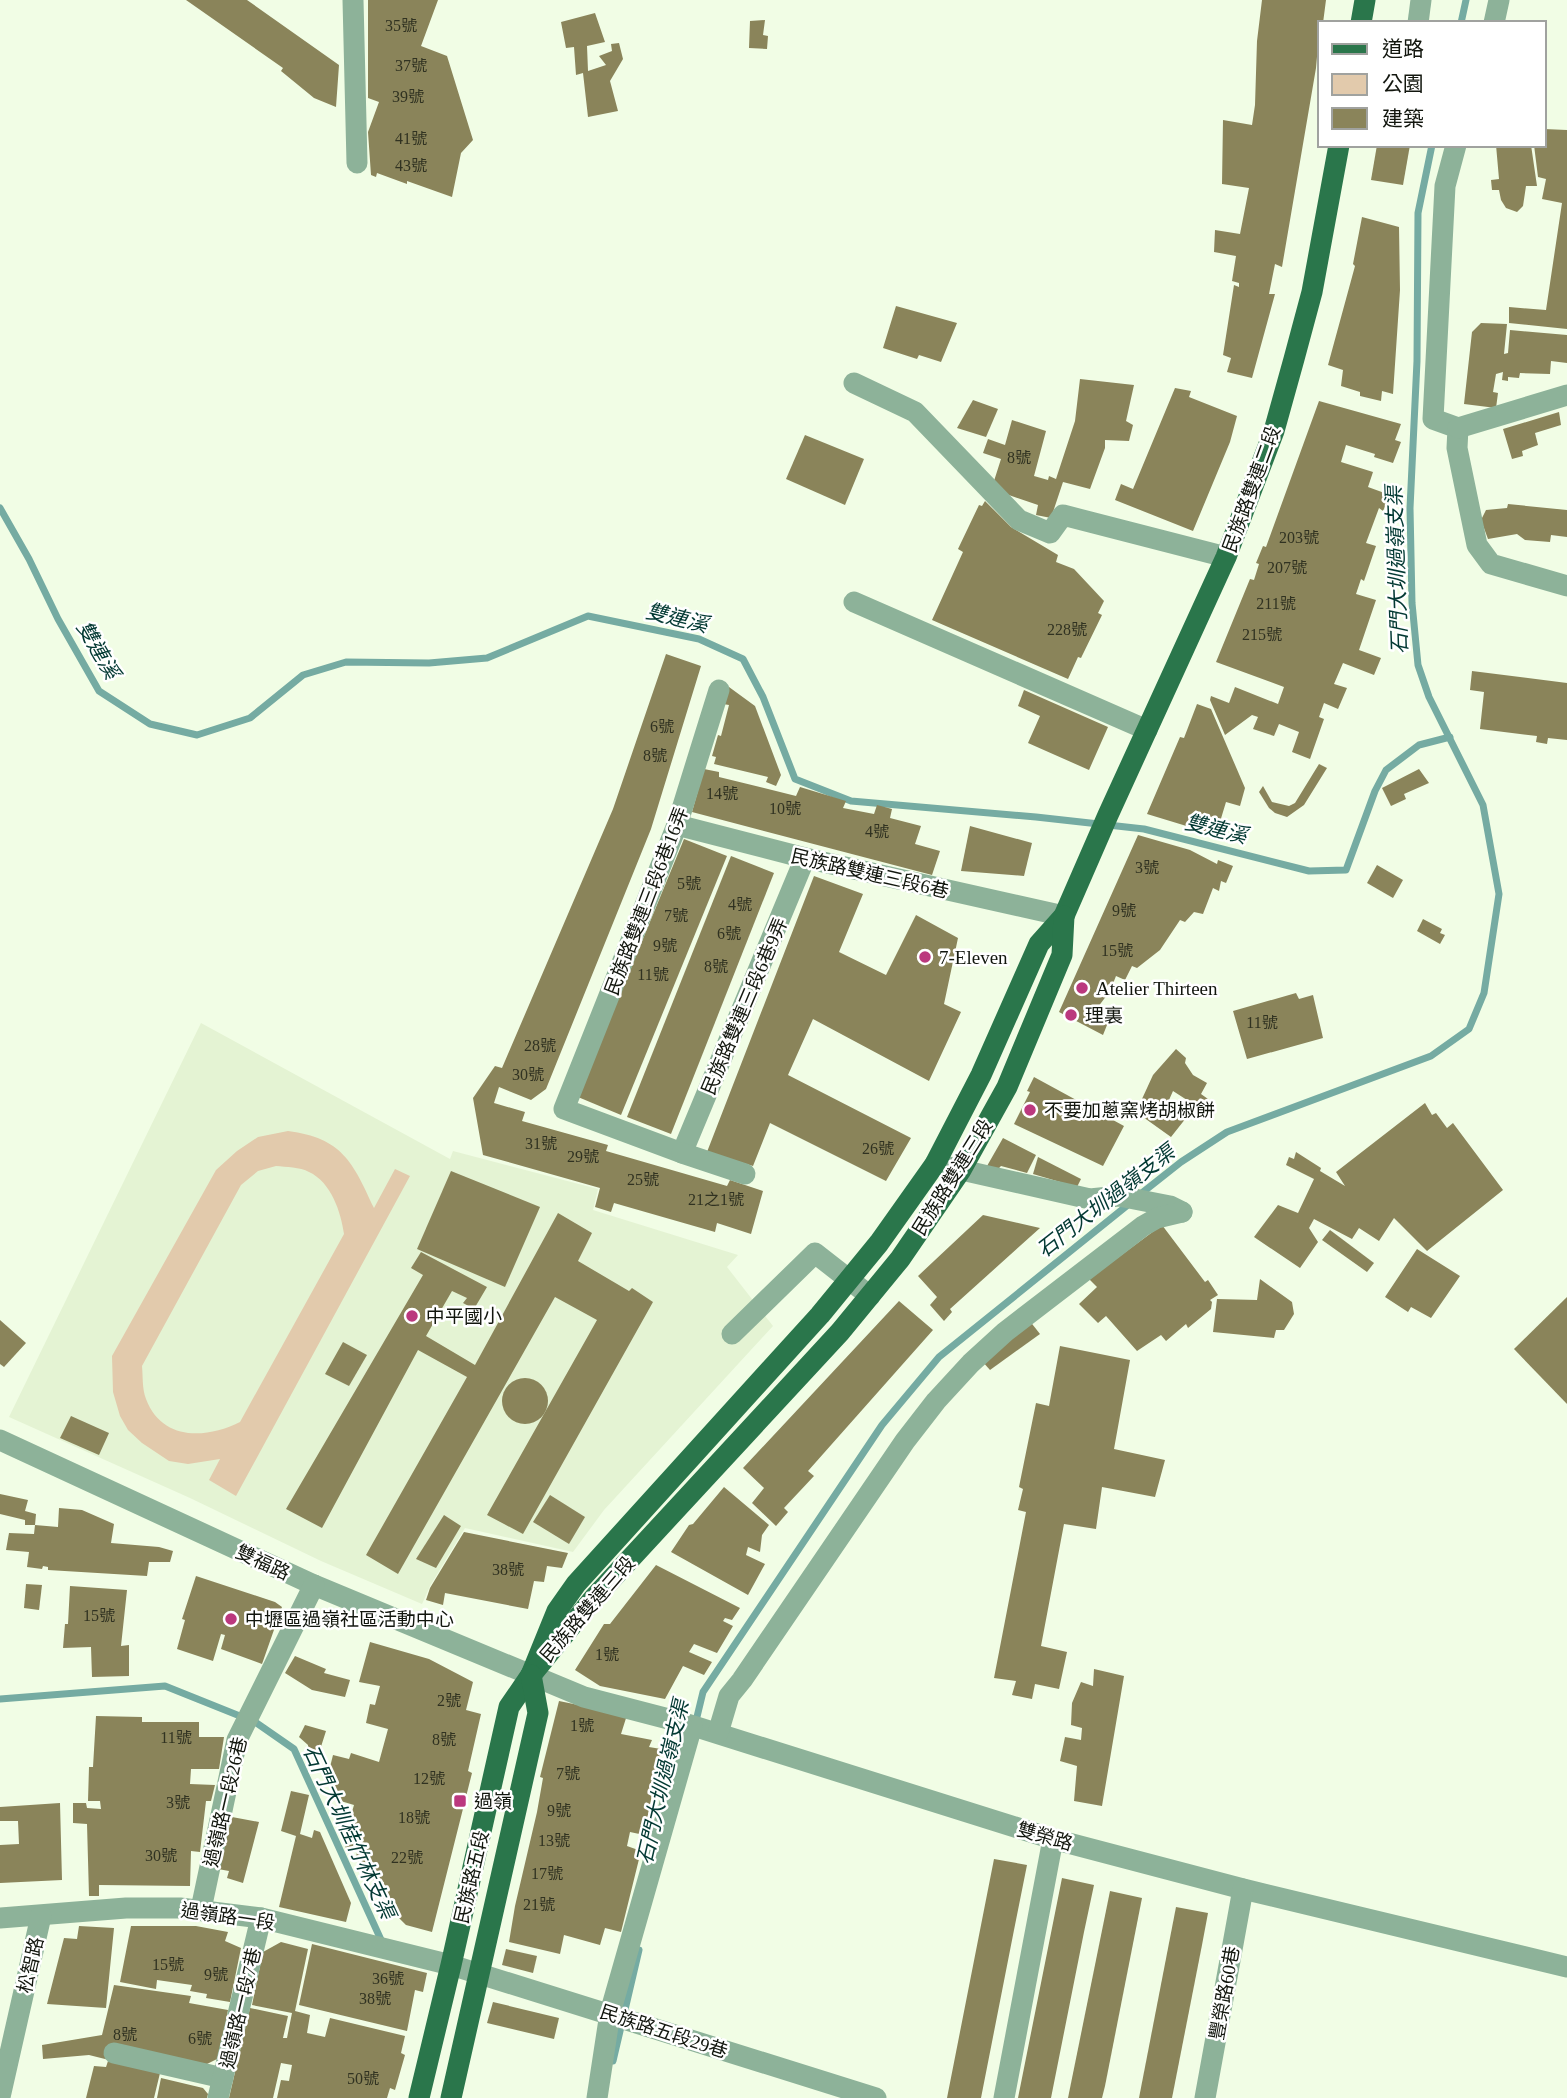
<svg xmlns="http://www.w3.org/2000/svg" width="1567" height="2098" viewBox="0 0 1567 2098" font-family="'Times New Roman','Noto Sans TC',serif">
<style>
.built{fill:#e4f3d3}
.green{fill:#e2caac;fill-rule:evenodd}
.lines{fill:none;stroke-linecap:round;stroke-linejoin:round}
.stream{stroke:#75aba2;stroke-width:7}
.building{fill:#8a845a}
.minor{stroke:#8db299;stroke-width:21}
.major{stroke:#2a764b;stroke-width:21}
.poi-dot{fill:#bb387e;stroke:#fff;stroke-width:2.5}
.labels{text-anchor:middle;stroke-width:5;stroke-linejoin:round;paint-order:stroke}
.number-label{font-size:16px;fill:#303221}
.street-label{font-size:19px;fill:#12160e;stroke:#fff}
.poi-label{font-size:19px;fill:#12160e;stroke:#fff;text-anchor:start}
.water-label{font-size:21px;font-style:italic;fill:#033933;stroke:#fff}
</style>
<rect width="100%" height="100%" fill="#f1fde5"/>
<!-- built -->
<polygon class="built" points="201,1023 450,1159 453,1151 598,1189 593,1210 738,1255 727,1267 773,1326 604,1510 573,1552 465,1528 430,1586 422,1604 321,1561 190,1498 9,1417"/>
<!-- green -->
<path class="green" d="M288 1131C342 1138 353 1162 374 1208L395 1169 410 1176 236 1496 209 1480 220 1459 188 1464 169 1461 142 1443 128 1430 120 1416 113 1392 112 1356 216 1170 237 1151 258 1137ZM276 1166C286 1167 300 1167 309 1172 331 1182 341 1212 344 1234L240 1422C206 1439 162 1441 146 1399 142 1389 143 1376 142 1366L241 1185 258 1171Z"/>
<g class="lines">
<!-- stream -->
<g class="stream">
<polyline points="1461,23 1466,0"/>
<polyline points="0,508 29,559 58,619 99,691 150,724 197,735 250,718 303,675 346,662 429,663 487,658 588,616 699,639 743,659 763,697 795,779 851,801 1036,817 1144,829 1309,871 1346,870 1375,791 1386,770 1419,745 1450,737"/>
<polyline points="1138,1196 1181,1162 1227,1132 1431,1056 1469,1029 1484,993 1499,894 1483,805 1429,697 1418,665 1412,603 1410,508 1417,361 1418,213 1432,145"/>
<polyline points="0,1699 165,1686 255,1722 294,1749 382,1942 384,1943"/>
<polyline points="695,1725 703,1692 882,1425 939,1357 1129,1204"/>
<polyline points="613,2061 639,1950"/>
</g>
</g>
<!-- building -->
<g class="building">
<polygon points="186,0 247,0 339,65 336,107 314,98 281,71 283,68"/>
<polygon points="368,0 438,0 421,46 447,56 473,140 461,153 452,197 407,181 407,184 377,173 376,177 371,175 368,132 379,102 368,98"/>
<polygon points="1262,0 1326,0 1323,23 1320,23 1316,68 1282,267 1275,264 1269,294 1275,294 1252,378 1227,372 1231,358 1223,355 1234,285 1239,287 1239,283 1232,281 1236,256 1214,252 1215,230 1240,234 1249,188 1222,184 1223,120 1252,125 1255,105 1257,41"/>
<polygon points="595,13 605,42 587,46 588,71 606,65 599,56 612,51 611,44 619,43 623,59 610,81 618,111 588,117 583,73 576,75 574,47 566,48 561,22"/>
<polygon points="765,20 763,35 768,36 767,49 749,48 750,21"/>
<polygon points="1544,129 1567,130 1567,329 1509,323 1509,307 1546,310 1562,203 1542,199 1546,179 1538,177 1534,145 1544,145"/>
<polygon points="1377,145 1410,145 1403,185 1371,180"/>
<polygon points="1496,145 1531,145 1537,186 1526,186 1523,206 1517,212 1506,208 1501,200 1499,190 1492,190 1491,180 1499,179"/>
<polygon points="1362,217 1399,227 1400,290 1393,394 1382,391 1381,401 1360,396 1360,392 1341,386 1343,370 1328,365 1355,266 1353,264"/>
<polygon points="896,306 957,323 941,362 919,355 917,359 883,348"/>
<polygon points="1481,323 1507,324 1504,354 1508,353 1510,330 1567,335 1567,363 1551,361 1550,374 1520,373 1519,378 1508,377 1508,381 1502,380 1503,372 1496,374 1493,392 1498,393 1496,408 1464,404 1472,332"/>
<polygon points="1080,379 1134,385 1126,421 1133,425 1129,441 1105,440 1105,448 1090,489 1063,482 1051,518 1036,515 1038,505 1006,494 994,481 1001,459 983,453 988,439 1005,445 1012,420 1046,431 1034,476 1048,480 1049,476 1056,479 1075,421"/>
<polygon points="1175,388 1191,391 1189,397 1237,416 1230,442 1193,531 1115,500 1121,484 1133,489"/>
<polygon points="973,400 998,409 986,437 957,428"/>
<polygon points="1319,401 1401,424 1395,440 1401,442 1393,463 1374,457 1375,454 1346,445 1341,462 1373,472 1368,487 1390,495 1383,511 1379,508 1366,543 1376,546 1364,581 1361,579 1356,594 1376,600 1359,650 1381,658 1374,675 1343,663 1334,684 1347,688 1338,709 1324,703 1319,717 1324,719 1310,759 1292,752 1299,732 1279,724 1274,736 1253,729 1258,717 1252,715 1225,735 1210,700 1211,696 1229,703 1235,687 1278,704 1284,687 1216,662 1250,579 1254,580 1259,564 1256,563 1263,546 1266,547"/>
<polygon points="1559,412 1561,425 1535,433 1538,445 1522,451 1523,456 1512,459 1503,429"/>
<polygon points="805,435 864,459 845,505 786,479"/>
<polygon points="985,501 1011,527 1058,555 1056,562 1074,569 1104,601 1098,613 1102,615 1081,658 1078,657 1068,679 932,620 963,552 958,549 979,505 982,506"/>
<polygon points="1508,504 1567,510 1567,537 1551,535 1550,542 1525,540 1517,534 1488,539 1481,520 1486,510 1507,508"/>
<polygon points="666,654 701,666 651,829 546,1089 531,1100 499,1087 494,1103 525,1112 522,1121 608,1145 606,1151 727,1186 730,1180 763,1191 751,1234 717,1223 715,1232 614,1203 611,1212 595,1207 600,1188 483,1155 473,1098 495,1066 502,1068 613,809"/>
<polygon points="1472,671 1567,683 1567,740 1548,738 1547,744 1536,742 1537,736 1480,729 1484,692 1470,690"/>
<polygon points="729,687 755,706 781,775 776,786 766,782 768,777 714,764 716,757 712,756 718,735 721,736 729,705 723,704"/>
<polygon points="1024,690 1108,727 1089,770 1028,743 1040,716 1018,706"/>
<polygon points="1197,704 1211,709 1245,788 1240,806 1226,802 1216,835 1147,814 1180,737 1184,738"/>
<polygon points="1319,764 1327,768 1304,805 1287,817 1275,813 1269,808 1259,792 1263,786 1272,802 1289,806 1295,803"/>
<polygon points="704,769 719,772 719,777 796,796 800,787 846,801 843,808 874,814 877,805 892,809 890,818 921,826 915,844 940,851 932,875 692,812"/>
<polygon points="1419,769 1429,783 1404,794 1406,799 1391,806 1382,788"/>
<polygon points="970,826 1032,843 1024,876 961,871"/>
<polygon points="1138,835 1190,850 1217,864 1218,860 1233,866 1226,883 1221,881 1219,891 1213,888 1203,914 1194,912 1185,922 1180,920 1160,950 1137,968 1132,966 1125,980 1116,976 1110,991 1095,1011 1109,1020 1103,1035 1059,1012"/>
<polygon points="684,839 727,856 621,1115 578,1097"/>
<polygon points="731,856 774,873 671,1134 627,1117"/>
<polygon points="1377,865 1403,880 1393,898 1367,883"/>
<polygon points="814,876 863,894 839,952 886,975 916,915 958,938 944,1004 961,1012 929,1081 813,1019 788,1075 911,1138 886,1181 770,1123 753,1166 707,1152"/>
<polygon points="1423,919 1442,929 1440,933 1445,935 1440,944 1417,931"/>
<polygon points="1296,993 1299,999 1313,995 1323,1038 1247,1059 1233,1011"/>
<polygon points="1176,1049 1186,1058 1185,1063 1193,1075 1207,1083 1201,1094 1208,1099 1196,1114 1186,1104 1187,1100 1173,1091 1169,1100 1186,1118 1171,1137 1136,1112 1153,1075"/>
<polygon points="1034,1077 1124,1126 1103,1166 1014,1124 1030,1092 1027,1091"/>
<polygon points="1425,1103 1432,1115 1436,1113 1447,1128 1453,1123 1503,1190 1427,1251 1394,1218 1379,1241 1359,1228 1352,1239 1314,1219 1309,1228 1318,1242 1300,1268 1254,1237 1278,1205 1298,1213 1314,1179 1286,1165 1289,1157 1294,1159 1296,1152 1321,1168 1320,1171 1345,1186 1336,1172"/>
<polygon points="1003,1138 1036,1155 1027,1173 1001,1166 996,1171 987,1166"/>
<polygon points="1038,1157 1081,1179 1077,1187 1033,1174"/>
<polygon points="451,1171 540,1207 505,1287 417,1249"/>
<polygon points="558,1213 592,1233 578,1261 629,1291 632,1288 653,1302 523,1534 487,1515 597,1320 555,1297 398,1574 366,1555 467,1377 418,1350 322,1528 286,1509 423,1275 411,1268 421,1252 487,1287 474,1309 463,1303 467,1298 452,1291 426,1336 475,1365"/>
<polygon points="983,1215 1040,1228 950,1309 952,1312 944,1321 930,1305 937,1297 918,1276"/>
<polygon points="1162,1225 1205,1282 1208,1280 1218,1295 1210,1300 1212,1302 1211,1309 1188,1328 1186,1324 1166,1341 1161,1335 1137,1351 1106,1316 1098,1323 1079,1304 1097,1287 1089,1279"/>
<polygon points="1330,1230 1374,1263 1367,1272 1322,1240"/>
<polygon points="1417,1249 1460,1276 1431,1318 1411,1307 1408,1312 1385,1297"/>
<polygon points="1260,1279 1292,1302 1294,1314 1284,1330 1276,1330 1274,1338 1213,1332 1217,1299 1257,1300"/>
<polygon points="1567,1297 1567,1404 1514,1349"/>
<polygon points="899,1301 933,1330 808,1471 814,1476 784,1508 788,1512 776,1526 752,1503 764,1488 743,1468"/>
<polygon points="0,1320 26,1343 4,1367 0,1364"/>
<polygon points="1029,1320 1040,1334 990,1370 982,1361"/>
<polygon points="343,1342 367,1355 349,1386 325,1374"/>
<polygon points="1060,1346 1130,1360 1114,1449 1165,1460 1155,1497 1102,1487 1096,1529 1064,1524 1041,1646 1067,1652 1059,1689 1035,1684 1032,1699 1012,1695 1016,1681 994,1678 1026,1512 1018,1510 1023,1489 1019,1487 1036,1403 1049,1406"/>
<circle cx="525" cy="1401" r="23"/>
<polygon points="71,1416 109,1433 99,1455 60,1438"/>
<polygon points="724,1487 769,1525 762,1535 760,1552 748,1547 746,1555 765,1564 748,1595 671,1552 689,1525 693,1524"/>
<polygon points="0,1494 28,1500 25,1511 36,1514 35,1525 25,1525 25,1520 0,1514"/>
<polygon points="550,1495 585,1517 569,1544 533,1522"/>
<polygon points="59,1508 82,1510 114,1524 111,1543 159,1547 173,1551 170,1562 149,1562 147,1576 48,1570 48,1567 43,1566 42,1569 27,1567 29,1552 6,1550 9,1533 34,1534 35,1525 58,1527"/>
<polygon points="444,1515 461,1526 436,1568 416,1559"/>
<polygon points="464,1532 568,1553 562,1568 547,1566 544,1582 534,1581 528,1609 445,1593 443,1605 426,1600 430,1588"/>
<polygon points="656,1565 740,1608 732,1620 725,1618 723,1621 733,1626 717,1653 694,1644 689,1652 712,1662 704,1675 683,1666 665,1699 600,1686 575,1670 604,1624 610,1624"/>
<polygon points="196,1576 275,1602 282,1607 262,1664 221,1649 225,1635 221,1634 213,1661 177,1649 185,1620 182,1619"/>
<polygon points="26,1584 42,1585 39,1610 24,1608"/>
<polygon points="70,1586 127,1590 121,1646 129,1645 129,1676 92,1677 91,1647 63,1648 65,1624 68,1624"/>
<polygon points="370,1642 429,1659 473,1682 466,1710 481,1714 468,1771 472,1773 432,1932 406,1925 393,1912 385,1912 386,1899 380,1897 384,1882 361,1877 363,1863 355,1860 358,1849 347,1851 338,1827 347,1829 354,1805 334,1799 328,1775 333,1755 349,1759 351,1753 379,1762 388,1729 366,1723 370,1704 375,1705 380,1686 359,1682"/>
<polygon points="295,1656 326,1669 324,1673 350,1680 345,1697 312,1690 285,1673"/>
<polygon points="1094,1669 1124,1676 1102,1806 1074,1801 1077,1766 1060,1761 1065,1737 1081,1740 1082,1728 1071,1725 1072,1703 1081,1682 1093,1686"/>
<polygon points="559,1701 627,1715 621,1734 652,1740 649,1747 661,1749 644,1835 630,1832 627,1846 641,1851 621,1932 605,1928 600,1945 564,1935 560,1954 509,1942 515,1906 537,1812 543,1778 540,1777"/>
<polygon points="96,1716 142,1717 142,1722 199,1722 199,1737 224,1737 219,1769 191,1769 190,1784 215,1785 211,1801 206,1801 200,1852 191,1851 190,1886 99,1885 99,1896 89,1896 87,1824 73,1823 73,1803 86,1803 87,1808 101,1809 100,1801 88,1801 89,1767 93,1767"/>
<polygon points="305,1725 326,1731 319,1753 308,1749 308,1745 299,1737"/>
<polygon points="291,1791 309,1795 300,1834 312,1838 314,1830 320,1832 351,1903 346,1922 279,1907 296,1836 281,1831"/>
<polygon points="60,1803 62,1880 0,1883 0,1845 19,1844 18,1821 0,1821 0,1807"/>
<polygon points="232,1817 259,1822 243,1883 227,1878 229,1871 218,1869"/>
<polygon points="994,1859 1027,1865 1014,1930 981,2098 947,2098"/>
<polygon points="1062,1878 1094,1885 1084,1932 1051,2098 1018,2098"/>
<polygon points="1110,1891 1142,1898 1105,2086 1102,2098 1068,2098"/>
<polygon points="1176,1907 1208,1913 1202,1945 1172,2098 1139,2098"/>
<polygon points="79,1926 114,1928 106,2008 47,2004 64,1938 77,1939"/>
<polygon points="131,1926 196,1926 228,1932 225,1941 241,1948 230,2002 206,1998 207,1994 190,1991 192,1985 157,1980 156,1989 120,1982"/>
<polygon points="281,1942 308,1949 295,2011 310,2015 307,2033 325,2037 330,2018 405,2036 401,2053 405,2055 395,2090 390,2088 387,2098 277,2098 281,2080 289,2081 292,2065 281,2063 273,2098 229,2098 250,2008 288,2016 283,2038 287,2038 292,2013 252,2005 263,1952"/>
<polygon points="312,1944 427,1973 423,1992 415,1990 407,2031 299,2005"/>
<polygon points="506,1949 537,1956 533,1973 502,1965"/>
<polygon points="114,1985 191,1996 189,2003 228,2010 219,2058 207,2064 109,2060 89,2055 43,2059 42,2045 102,2035"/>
<polygon points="493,2002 559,2018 554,2039 487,2023"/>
<polygon points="108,2061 160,2073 154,2098 86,2098 94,2066 106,2067"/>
<polygon points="161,2078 203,2088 208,2094 207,2098 157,2098"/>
</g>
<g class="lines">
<!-- minor -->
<g class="minor">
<polyline points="353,0 357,163"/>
<polyline points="1418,23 1421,0"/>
<polyline points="1494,23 1499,0"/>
<polyline points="1456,145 1445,186 1433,419 1458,428 1457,448 1477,545 1491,564 1567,586"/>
<polyline points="854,383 915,412 1019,520 1050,533 1063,515 1226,557"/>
<polyline points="1458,428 1567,395"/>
<polyline points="854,602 1147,730"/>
<polyline points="719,690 677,825 564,1109 682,1153 805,858"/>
<polyline points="677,825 805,858 1064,916"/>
<polyline points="682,1153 745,1174"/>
<polyline points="935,1164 1090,1199 1119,1196 1170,1206 1182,1212"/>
<polyline points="732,1334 815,1253 870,1296"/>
<polyline points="0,1440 314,1585 584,1697 684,1723 1053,1839 1243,1889 1567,1967"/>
<polyline points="718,1733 729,1696 742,1680 905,1441 936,1401 971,1363 1005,1332 1143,1226 1157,1218 1182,1212"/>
<polyline points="201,1909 237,1740 314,1585"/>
<polyline points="0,1918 126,1908 180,1908 261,1918 451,1965 876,2098"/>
<polyline points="114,2053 223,2078"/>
<polyline points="0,2097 41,1916"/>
<polyline points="218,2098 261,1918"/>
<polyline points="597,2098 610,2013 692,1726"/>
<polyline points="1004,2098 1053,1839"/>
<polyline points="1205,2098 1243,1889"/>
</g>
<!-- major -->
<g class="major">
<polyline points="1361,23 1365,0"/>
<polyline points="531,1675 557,1611 576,1584 820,1315 879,1243 935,1164 981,1075 1039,944 1064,916 1108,815 1226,557 1274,431 1294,359 1312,292 1339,145"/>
<polyline points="419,2098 451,1965 509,1707 531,1675 594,1598 840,1332 900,1259 961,1170 1007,1087 1062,955 1064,916"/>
<polyline points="451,2098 538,1713 531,1675"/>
</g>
</g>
<!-- markers -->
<g class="poi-dot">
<circle cx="925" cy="957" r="7"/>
<circle cx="1082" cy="988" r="7"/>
<circle cx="1071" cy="1015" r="7"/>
<circle cx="1030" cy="1110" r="7"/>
<circle cx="412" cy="1316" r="7"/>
<circle cx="231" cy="1619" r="7"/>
<rect x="453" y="1794" width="14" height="14" rx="3.5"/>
</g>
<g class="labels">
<!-- number labels -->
<g class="number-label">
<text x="401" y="31">35號</text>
<text x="411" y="71">37號</text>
<text x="408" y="102">39號</text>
<text x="411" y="144">41號</text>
<text x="411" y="171">43號</text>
<text x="1019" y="463">8號</text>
<text x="1299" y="543">203號</text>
<text x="1287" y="573">207號</text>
<text x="1276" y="609">211號</text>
<text x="1067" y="635">228號</text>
<text x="1262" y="640">215號</text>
<text x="662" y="732">6號</text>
<text x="655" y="761">8號</text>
<text x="722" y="799">14號</text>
<text x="785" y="814">10號</text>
<text x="877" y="837">4號</text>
<text x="1147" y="873">3號</text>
<text x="689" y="889">5號</text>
<text x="740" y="910">4號</text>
<text x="1124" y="916">9號</text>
<text x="676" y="921">7號</text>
<text x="729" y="939">6號</text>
<text x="665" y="951">9號</text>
<text x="1117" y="956">15號</text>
<text x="716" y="972">8號</text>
<text x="653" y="980">11號</text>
<text x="1262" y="1028">11號</text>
<text x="540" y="1051">28號</text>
<text x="528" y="1080">30號</text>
<text x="541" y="1149">31號</text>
<text x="878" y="1154">26號</text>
<text x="583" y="1162">29號</text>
<text x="643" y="1185">25號</text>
<text x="716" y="1205">21之1號</text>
<text x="508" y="1575">38號</text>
<text x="99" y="1621">15號</text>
<text x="607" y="1660">1號</text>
<text x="449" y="1706">2號</text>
<text x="582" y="1731">1號</text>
<text x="176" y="1743">11號</text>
<text x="444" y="1745">8號</text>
<text x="568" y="1779">7號</text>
<text x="429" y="1784">12號</text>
<text x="178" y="1808">3號</text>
<text x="559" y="1816">9號</text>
<text x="414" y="1823">18號</text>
<text x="554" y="1846">13號</text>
<text x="161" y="1861">30號</text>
<text x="407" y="1863">22號</text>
<text x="547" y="1879">17號</text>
<text x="539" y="1910">21號</text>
<text x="168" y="1970">15號</text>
<text x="216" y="1980">9號</text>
<text x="388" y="1984">36號</text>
<text x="375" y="2004">38號</text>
<text x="125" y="2040">8號</text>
<text x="200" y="2044">6號</text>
<text x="363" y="2084">50號</text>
</g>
<!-- street labels -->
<g class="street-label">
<text transform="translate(1251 489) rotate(-70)" y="7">民族路雙連二段</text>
<text transform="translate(870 873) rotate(13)" y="7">民族路雙連三段6巷</text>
<text transform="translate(646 901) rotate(-69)" y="7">民族路雙連三段6巷16弄</text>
<text transform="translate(744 1006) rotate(-67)" y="7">民族路雙連三段6巷9弄</text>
<text transform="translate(952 1177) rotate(-58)" y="7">民族路雙連三段</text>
<text transform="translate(263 1562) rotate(25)" y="7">雙福路</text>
<text transform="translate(587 1609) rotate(-49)" y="7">民族路雙連三段</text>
<text transform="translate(225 1802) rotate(-77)" y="7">過嶺路一段26巷</text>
<text transform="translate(1045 1836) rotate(16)" y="7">雙榮路</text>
<text transform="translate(471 1877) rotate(-77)" y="7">民族路五段</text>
<text transform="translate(228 1916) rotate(8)" y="7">過嶺路一段</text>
<text transform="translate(30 1965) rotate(-77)" y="7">松智路</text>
<text transform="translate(1224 1993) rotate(-80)" y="7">豐榮路60巷</text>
<text transform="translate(240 2008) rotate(-77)" y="7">過嶺路一段7巷</text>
<text transform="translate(664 2031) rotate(18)" y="7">民族路五段29巷</text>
</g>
<!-- poi labels -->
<g class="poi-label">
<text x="939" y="964">7-Eleven</text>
<text x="1096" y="995">Atelier Thirteen</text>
<text x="1085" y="1022">理裏</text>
<text x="1044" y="1117">不要加蔥窯烤胡椒餅</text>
<text x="426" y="1323">中平國小</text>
<text x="245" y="1626">中壢區過嶺社區活動中心</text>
<text x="474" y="1808">過嶺</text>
</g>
<!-- water labels -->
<g class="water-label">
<text transform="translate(1397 570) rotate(-92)" y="7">石門大圳過嶺支渠</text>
<text transform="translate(677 618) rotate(14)" y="7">雙連溪</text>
<text transform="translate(98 650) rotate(60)" y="7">雙連溪</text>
<text transform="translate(1216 829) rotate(14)" y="7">雙連溪</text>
<text transform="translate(1106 1201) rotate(-38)" y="7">石門大圳過嶺支渠</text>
<text transform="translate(663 1782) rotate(-77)" y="7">石門大圳過嶺支渠</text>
<text transform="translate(349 1832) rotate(65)" y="7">石門大圳桂竹林支渠</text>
</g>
</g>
<!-- legend -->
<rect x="1318" y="21" width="228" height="126" fill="#ffffff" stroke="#a0a29f" stroke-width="2"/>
<rect x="1332" y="44" width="35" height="10" fill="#2a764b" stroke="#a0a29f" stroke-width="2"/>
<text x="1382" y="56" font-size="21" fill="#12160e">道路</text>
<rect x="1332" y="74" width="35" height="21" fill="#e2caac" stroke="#a0a29f" stroke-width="2"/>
<text x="1382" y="91" font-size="21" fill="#12160e">公園</text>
<rect x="1332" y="108" width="35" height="21" fill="#8a845a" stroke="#a0a29f" stroke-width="2"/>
<text x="1382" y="126" font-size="21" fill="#12160e">建築</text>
</svg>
